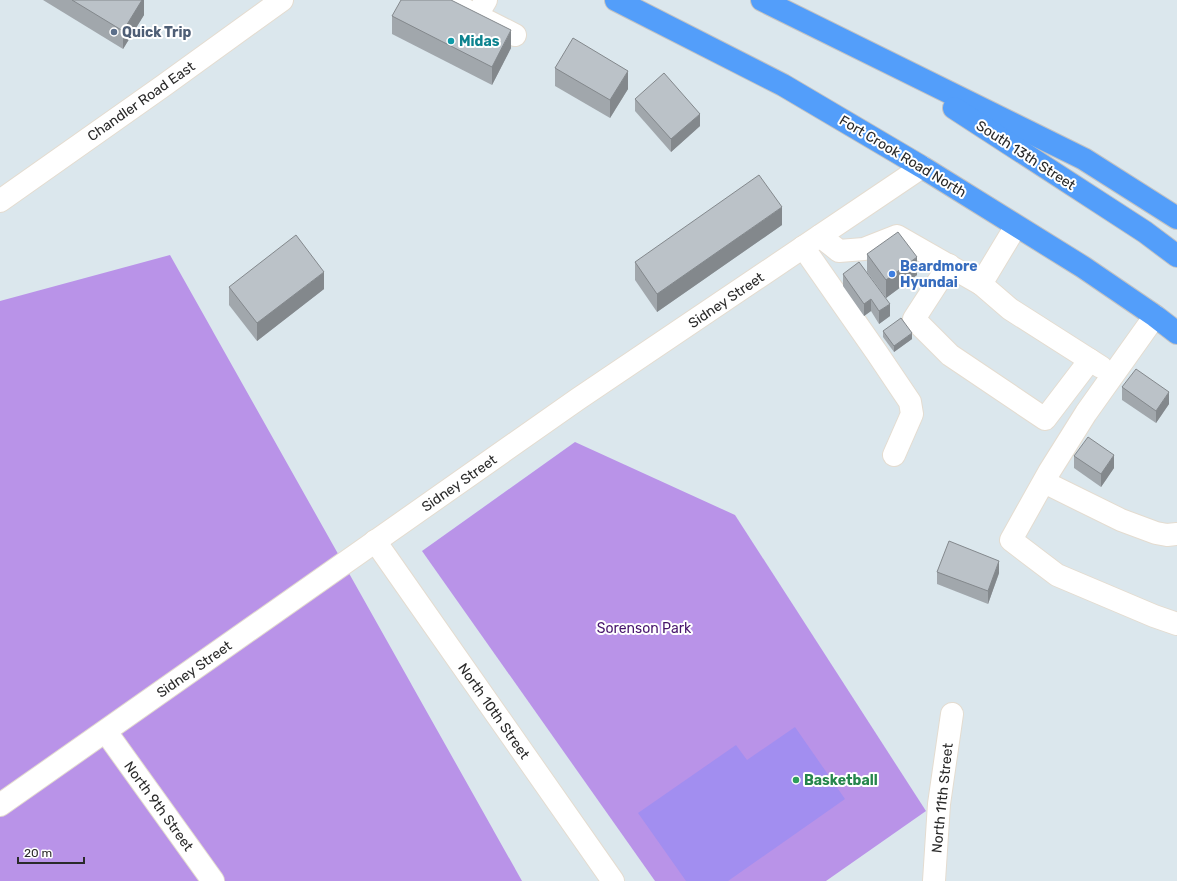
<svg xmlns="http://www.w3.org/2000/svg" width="1177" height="881" viewBox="0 0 1177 881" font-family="Rubik,sans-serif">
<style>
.green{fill:#b993e8}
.pitch{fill:#a28ef0}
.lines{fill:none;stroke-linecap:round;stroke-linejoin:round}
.minor-casing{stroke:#e4dcd0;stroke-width:24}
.major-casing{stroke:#c3c3c3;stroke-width:24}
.minor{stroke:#fff;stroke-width:22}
.major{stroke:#539efa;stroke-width:22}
.wall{fill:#a1a7ac}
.shaded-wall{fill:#83888c}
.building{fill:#bbc2c8;stroke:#83888c}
.service-dot{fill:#5c6f8a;stroke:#fff;stroke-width:1.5}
.culture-dot{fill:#0f9aa8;stroke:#fff;stroke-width:1.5}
.shop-dot{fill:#3f7fe0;stroke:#fff;stroke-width:1.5}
.leisure-dot{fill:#2e9e5b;stroke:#fff;stroke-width:1.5}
.labels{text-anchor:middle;stroke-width:4;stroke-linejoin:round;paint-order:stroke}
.service-label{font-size:14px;font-weight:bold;fill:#4e5e75;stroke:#fff;text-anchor:start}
.culture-label{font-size:14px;font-weight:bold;fill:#0d838f;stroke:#fff;text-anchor:start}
.street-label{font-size:14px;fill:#2a2a2a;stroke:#fff}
.shop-label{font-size:14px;font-weight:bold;fill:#366cbe;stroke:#fff;text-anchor:start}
.park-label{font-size:14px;fill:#47156c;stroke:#fff}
.leisure-label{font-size:14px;font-weight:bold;fill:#27864d;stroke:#fff;text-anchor:start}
</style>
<rect width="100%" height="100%" fill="#dbe7ed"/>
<!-- green -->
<g class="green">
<polygon points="170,255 522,881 0,881 0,301"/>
<polygon points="575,442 735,515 926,811 826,881 655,881 422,551"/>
</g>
<!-- pitch -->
<polygon class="pitch" points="795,727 845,799 728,881 686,881 638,813 736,745 747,760"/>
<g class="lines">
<!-- minor casing -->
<g class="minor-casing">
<g id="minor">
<polyline points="446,0 515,35"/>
<polyline points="477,15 486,0"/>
<polyline points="0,201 163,86 282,0"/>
<polyline points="820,236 839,251 864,249 897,236 981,284 1016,226"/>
<polyline points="803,247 877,353 910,402 912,414 894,455"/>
<polyline points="949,265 914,319 950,355 1045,419 1090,360"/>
<polyline points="981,284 1010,309 1101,367"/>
<polyline points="1155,316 1086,413 1049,472 1011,540 1057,575 1154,616 1177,624"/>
<polyline points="1044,482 1121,520 1156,533 1167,535 1177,534"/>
<polyline points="375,541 613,881"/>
<polyline points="106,732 213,881"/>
<polyline points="0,805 578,399 922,167"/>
<polyline points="934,881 939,804 952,714"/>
</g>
</g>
<!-- major casing -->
<g class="major-casing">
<g id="major">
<polyline points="616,0 783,85 922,167 1083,267 1155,316 1177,333"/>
<polyline points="762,0 1084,159 1177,218"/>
<polyline points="954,108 1145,232 1177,256"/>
</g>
</g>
<!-- minor -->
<use href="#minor" class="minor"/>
<!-- major -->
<use href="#major" class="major"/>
</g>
<!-- wall -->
<g class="wall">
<polygon points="43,0 144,0 144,15 123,49"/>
<polygon points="392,16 511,48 492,85 392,34"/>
<polygon points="555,68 628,89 610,118 555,86"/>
<polygon points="635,99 700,126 671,152 635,111"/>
<polygon points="782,225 657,312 635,280 635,262"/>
<polygon points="867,254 917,275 886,298 867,272"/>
<polygon points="843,274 890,316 879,324 871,311 864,316 843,286"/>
<polygon points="229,287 324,289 257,341 229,305"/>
<polygon points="883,331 912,339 894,352 883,337"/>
<polygon points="1122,387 1169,404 1156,423 1122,400"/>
<polygon points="1074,456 1114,468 1101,487 1074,468"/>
<polygon points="937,572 999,573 988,604 937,584"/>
</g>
<!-- shaded-wall -->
<g class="shaded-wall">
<polygon points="142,0 144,0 144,15 123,49 123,31"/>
<polygon points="511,30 511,48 492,85 492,67"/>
<polygon points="628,71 628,89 610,118 610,100"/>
<polygon points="700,114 700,126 671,152 671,139"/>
<polygon points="782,207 782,225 657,312 657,294"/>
<polygon points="917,257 917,275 886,298 886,280"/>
<polygon points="324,272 324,289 257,341 257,323"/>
<polygon points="871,299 871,311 864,316 864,304"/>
<polygon points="890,304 890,316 879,324 879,311"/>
<polygon points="912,333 912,339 894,352 894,346"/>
<polygon points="1169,392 1169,404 1156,423 1156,411"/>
<polygon points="1114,455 1114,468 1101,487 1101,474"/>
<polygon points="999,561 999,573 988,604 988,591"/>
</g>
<!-- building -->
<g class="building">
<polygon points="72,0 142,0 123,31"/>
<polygon points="401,0 451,0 511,30 492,67 392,16"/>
<polygon points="573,38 628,71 610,100 555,68"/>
<polygon points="664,73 700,114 671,139 635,99"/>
<polygon points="759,175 782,207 657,294 635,262"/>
<polygon points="898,232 917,257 886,280 867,254"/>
<polygon points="296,235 324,272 257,323 229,287"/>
<polygon points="859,262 890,304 879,311 871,299 864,304 843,274"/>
<polygon points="901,318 912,333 894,346 883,331"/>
<polygon points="1136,369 1169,392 1156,411 1122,387"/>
<polygon points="1088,437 1114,455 1101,474 1074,456"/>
<polygon points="949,541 999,561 988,591 937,572"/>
</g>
<!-- markers -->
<circle class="service-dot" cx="114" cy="32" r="4"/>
<circle class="culture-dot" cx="451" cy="41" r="4"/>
<circle class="shop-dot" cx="892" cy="274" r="4"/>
<circle class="leisure-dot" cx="796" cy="780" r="4"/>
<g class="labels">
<!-- service labels -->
<g class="service-label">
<text x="122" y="37">Quick Trip</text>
</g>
<!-- culture labels -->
<g class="culture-label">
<text x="459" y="46">Midas</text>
</g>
<!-- street labels -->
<g class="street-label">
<text transform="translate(141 101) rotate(-35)" y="5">Chandler Road East</text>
<text transform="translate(1026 155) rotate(33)" y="5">South 13th Street</text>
<text transform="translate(903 156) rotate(31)" y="5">Fort Crook Road North</text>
<text transform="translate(726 300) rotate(-34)" y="5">Sidney Street</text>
<text transform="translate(459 483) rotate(-35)" y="5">Sidney Street</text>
<text transform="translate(194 669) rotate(-35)" y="5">Sidney Street</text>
<text transform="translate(494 711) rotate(55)" y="5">North 10th Street</text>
<text transform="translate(942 798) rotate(-84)" y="5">North 11th Street</text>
<text transform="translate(159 806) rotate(54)" y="5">North 9th Street</text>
</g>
<!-- shop labels -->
<g class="shop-label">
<text x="900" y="271">Beardmore<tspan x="900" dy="16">Hyundai</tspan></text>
</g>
<!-- park labels -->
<g class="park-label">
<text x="644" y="633">Sorenson Park</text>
</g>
<!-- leisure labels -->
<g class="leisure-label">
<text x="804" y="785">Basketball</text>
</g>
</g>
<!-- scale -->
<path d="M18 857v6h66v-6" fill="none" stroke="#2a2a2a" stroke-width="2"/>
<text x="24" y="857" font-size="12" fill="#2a2a2a" stroke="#ffffff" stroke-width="3" paint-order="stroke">20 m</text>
</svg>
